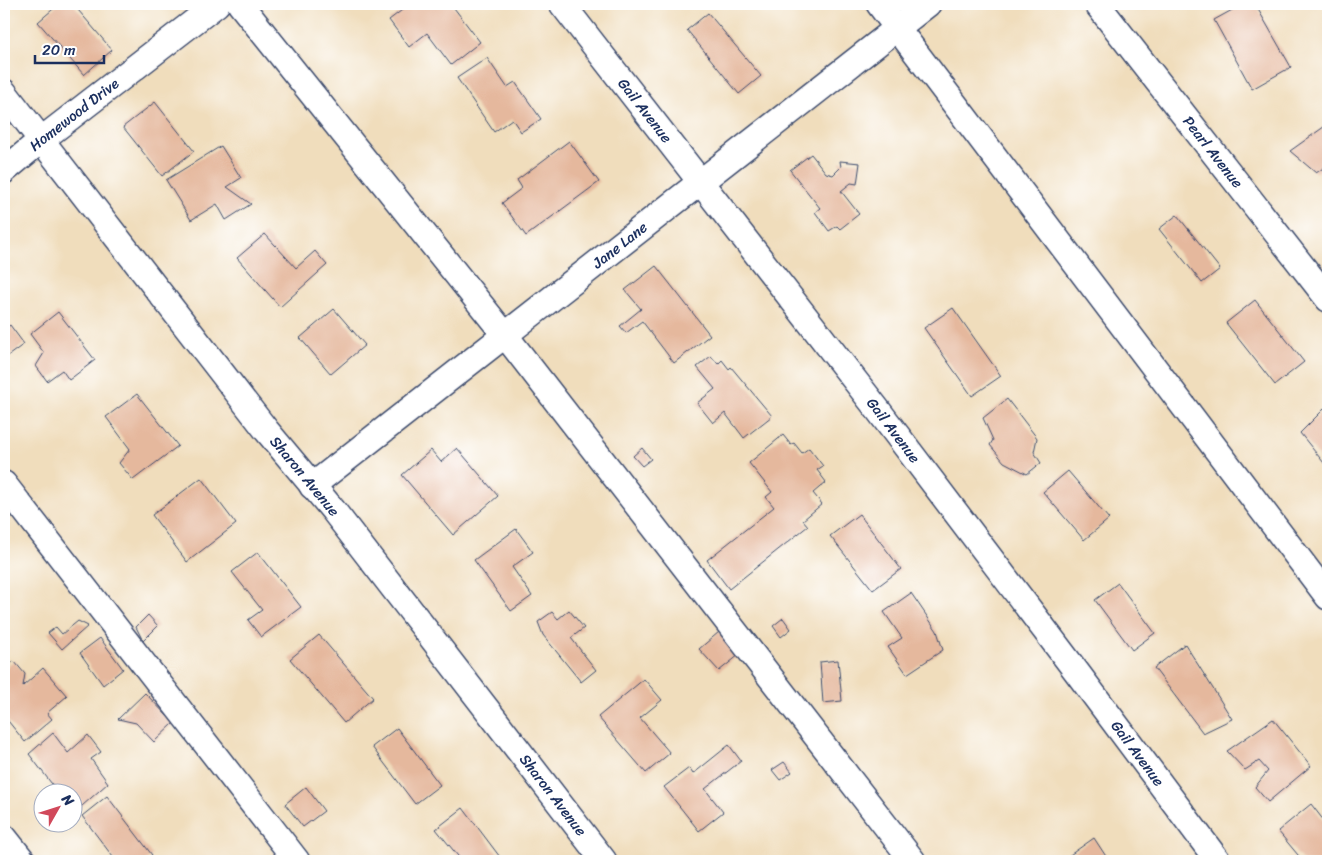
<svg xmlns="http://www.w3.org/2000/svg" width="1332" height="865" viewBox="0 0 1332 865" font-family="Sriracha,sans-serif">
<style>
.building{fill:#e5b89d}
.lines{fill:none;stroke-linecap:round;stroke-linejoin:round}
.minor-casing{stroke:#3b496c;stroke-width:28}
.minor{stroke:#fff;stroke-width:25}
.labels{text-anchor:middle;stroke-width:4;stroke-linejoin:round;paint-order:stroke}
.street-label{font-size:15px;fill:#1b2f5e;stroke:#fff}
</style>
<rect width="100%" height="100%" fill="#fff"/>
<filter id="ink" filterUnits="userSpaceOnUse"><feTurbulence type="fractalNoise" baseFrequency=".02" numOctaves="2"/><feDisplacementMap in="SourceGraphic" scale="10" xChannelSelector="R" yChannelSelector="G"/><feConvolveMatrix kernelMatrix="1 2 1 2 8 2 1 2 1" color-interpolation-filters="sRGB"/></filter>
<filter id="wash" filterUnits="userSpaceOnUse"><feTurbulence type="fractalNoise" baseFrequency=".0096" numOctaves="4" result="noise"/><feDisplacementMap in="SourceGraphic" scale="20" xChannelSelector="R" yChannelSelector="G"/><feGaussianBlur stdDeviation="1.12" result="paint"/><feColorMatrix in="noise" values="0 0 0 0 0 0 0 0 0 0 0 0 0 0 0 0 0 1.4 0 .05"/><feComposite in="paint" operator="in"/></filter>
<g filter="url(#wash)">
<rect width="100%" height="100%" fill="#f0ddbc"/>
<g id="blocks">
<!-- building -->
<g class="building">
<polygon points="59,4 73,4 112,50 84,75 38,22"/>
<polygon points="410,4 451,4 480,42 451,65 427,33 409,47 389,20"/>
<polygon points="1243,4 1255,4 1291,67 1252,89 1214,20"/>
<polygon points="708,13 761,76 739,94 687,30"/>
<polygon points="487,58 507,87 515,82 541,119 521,132 512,119 494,132 457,78"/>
<polygon points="155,102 194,151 162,176 123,127"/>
<polygon points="1328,124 1328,165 1316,173 1290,151"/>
<polygon points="569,141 599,182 526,236 502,203 522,188 517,180"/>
<polygon points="221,146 241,178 227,187 251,204 226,220 217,204 191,220 166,180"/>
<polygon points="811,154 826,173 833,175 841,167 840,161 860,163 857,184 851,183 841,191 859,214 840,229 837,226 829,231 815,212 820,208 790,170"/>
<polygon points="1177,215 1220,269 1202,283 1159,229"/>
<polygon points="265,234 296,268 315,251 327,265 280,307 237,258"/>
<polygon points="656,266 710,335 674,363 642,321 626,333 620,326 641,309 625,290"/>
<polygon points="1255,300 1304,362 1275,385 1226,323"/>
<polygon points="953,308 1001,376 972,396 924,328"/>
<polygon points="334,309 365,345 331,374 300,338"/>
<polygon points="58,312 95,360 69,380 62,370 47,381 36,366 44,353 30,334"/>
<polygon points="10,325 24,344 5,358 4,330"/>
<polygon points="711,356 718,364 722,360 729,369 731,367 772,416 744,438 725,413 713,423 697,403 715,389 697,367"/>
<polygon points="137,394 178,446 133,480 119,463 130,449 106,417"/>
<polygon points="1007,399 1037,438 1034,452 1041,463 1027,474 1004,462 990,445 993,440 983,418"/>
<polygon points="1327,406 1328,408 1328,468 1300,433"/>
<polygon points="783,435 791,445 794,443 802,453 809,448 823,466 817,470 826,482 813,493 822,504 803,520 808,526 729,589 707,560 774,507 766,497 772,492 749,463"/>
<polygon points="457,448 498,496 453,535 402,475 431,450 441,462"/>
<polygon points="642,448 651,459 642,466 633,456"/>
<polygon points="1068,471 1109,519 1084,540 1043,492"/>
<polygon points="201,478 236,524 187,562 152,515"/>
<polygon points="859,514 901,569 873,590 830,536"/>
<polygon points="516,529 533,552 512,567 532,596 511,611 474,560"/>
<polygon points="258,552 301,607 261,637 248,620 262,610 232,572"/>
<polygon points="1118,583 1155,633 1132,650 1095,600"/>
<polygon points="911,593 937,631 943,650 907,674 888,647 902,638 884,612"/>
<polygon points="569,610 584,628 571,638 596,670 581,682 543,635 538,622 552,612 558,619"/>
<polygon points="148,615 158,626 143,641 136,627"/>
<polygon points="783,618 791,629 781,637 773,626"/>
<polygon points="78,621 88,626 62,649 48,633 56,627 62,634"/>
<polygon points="719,632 739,655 719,671 699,649"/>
<polygon points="319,635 373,698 344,723 290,659"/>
<polygon points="100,638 123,669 103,685 80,653"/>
<polygon points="1185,644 1232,719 1203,733 1154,668"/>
<polygon points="838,660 842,701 823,703 820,662"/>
<polygon points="14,661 25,674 23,686 43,668 67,696 47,713 52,719 25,742 4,716 4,669"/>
<polygon points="644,679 662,700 640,718 670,753 646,773 598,717"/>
<polygon points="145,693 174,723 154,742 136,723 118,719"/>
<polygon points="1273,719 1311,766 1268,802 1255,787 1268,771 1259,761 1245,770 1227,751"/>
<polygon points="397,728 440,785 415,804 372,747"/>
<polygon points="53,733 68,753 88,735 101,752 91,759 108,783 74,813 72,811 72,792 58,792 29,754"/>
<polygon points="729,745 741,761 705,789 723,812 699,831 664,787 689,768 693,774"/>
<polygon points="784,762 792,772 780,780 772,770"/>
<polygon points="306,787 324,811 303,827 285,804"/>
<polygon points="107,796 152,855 145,861 116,861 82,816"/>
<polygon points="1311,804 1328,826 1328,861 1303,861 1278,831"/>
<polygon points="463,808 503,861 462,861 436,829"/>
<polygon points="1094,838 1109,861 1070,861 1067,857"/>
</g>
</g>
</g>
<g filter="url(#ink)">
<use href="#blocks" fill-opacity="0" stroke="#3b496c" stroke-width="1"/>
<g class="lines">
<!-- minor casing -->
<g class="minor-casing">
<g id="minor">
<polyline points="240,4 505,335 913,861"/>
<path id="s1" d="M562 4 878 410 1076 671 1218 861"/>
<polyline points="879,4 1328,597"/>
<path id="s2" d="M1097 4 1328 299"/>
<path id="s3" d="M4 92 267 431 333 510 604 861"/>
<path id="s4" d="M4 171 41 140 217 4"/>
<polyline points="4,484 297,861"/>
<path id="s5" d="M312 486 928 4"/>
<polyline points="4,837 23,861"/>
</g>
</g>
<!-- minor -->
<use href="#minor" class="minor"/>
</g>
</g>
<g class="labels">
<!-- street labels -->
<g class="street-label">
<text dy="5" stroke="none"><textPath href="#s1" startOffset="135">Gail Avenue</textPath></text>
<text dy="5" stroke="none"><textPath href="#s4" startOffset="90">Homewood Drive</textPath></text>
<text dy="5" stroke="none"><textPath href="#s2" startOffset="188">Pearl Avenue</textPath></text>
<text dy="5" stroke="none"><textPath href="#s5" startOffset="391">Jane Lane</textPath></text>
<text dy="5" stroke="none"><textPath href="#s1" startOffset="540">Gail Avenue</textPath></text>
<text dy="5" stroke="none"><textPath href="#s3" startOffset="488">Sharon Avenue</textPath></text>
<text dy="5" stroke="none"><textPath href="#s1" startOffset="945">Gail Avenue</textPath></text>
<text dy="5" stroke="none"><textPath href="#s3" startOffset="892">Sharon Avenue</textPath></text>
</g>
</g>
<!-- margin -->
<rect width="1332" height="865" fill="none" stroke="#fff" stroke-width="20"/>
<!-- north arrow -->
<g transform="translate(58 808) rotate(51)"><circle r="24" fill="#ffffff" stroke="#a4acbf"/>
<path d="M0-4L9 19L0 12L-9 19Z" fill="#d1495b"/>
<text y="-8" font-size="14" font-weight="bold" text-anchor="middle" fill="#1b2f5e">N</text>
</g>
<!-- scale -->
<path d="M35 55v8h69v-8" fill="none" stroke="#1b2f5e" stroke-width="2.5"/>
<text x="42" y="55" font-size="15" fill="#1b2f5e" stroke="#ffffff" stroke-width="4" paint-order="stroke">20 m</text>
</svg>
